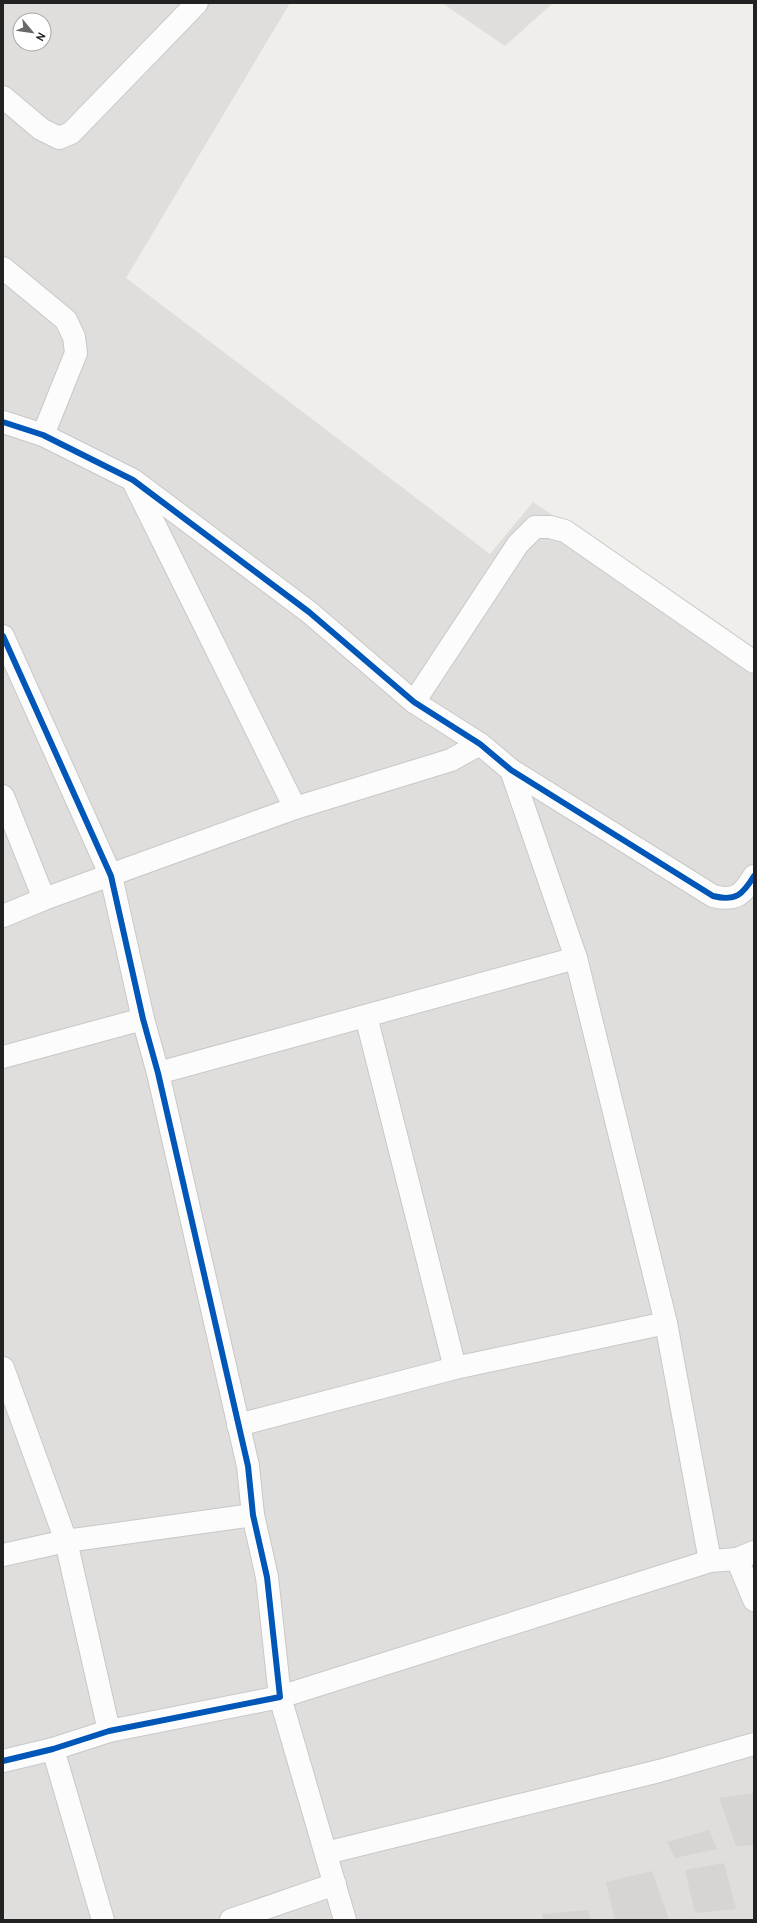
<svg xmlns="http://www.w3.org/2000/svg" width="757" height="1923" viewBox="0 0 757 1923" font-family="Cabin,sans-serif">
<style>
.residential{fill:#dfdedc;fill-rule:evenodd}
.building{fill:#d7d4d2}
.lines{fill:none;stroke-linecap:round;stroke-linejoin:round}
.minor-casing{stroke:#c9c8c7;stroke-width:24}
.minor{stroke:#fdfcfc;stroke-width:22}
.cycleway-casing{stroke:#fff;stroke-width:8}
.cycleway{stroke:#0057b8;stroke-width:6}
</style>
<rect width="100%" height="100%" fill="#f0eeeb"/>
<!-- residential -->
<g class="residential">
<path d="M3 3H290L126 278 490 554 533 502 754 651V1920H3ZM20 20H44V44H20Z"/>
<polygon points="442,3 553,3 505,46"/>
</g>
<!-- building -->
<g class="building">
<polygon points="754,1793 754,1845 736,1846 719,1798"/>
<polygon points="709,1830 717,1849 675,1858 667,1842"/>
<polygon points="724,1863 736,1909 695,1913 685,1870"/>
<polygon points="652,1871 669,1920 615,1920 606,1882"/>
<polygon points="588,1910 591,1920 543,1920 542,1914"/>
</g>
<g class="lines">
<!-- minor casing -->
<g class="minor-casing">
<g id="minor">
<polyline points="3,97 41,129 59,138 71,133 197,3"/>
<polyline points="3,268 66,320 74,337 76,353 43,435"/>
<path d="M3 422 43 435 133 480 309 612 414 702 480 744 511 770 713 896C736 902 743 894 754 876"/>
<polyline points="135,485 295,808"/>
<polyline points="3,636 111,876 143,1019 158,1073 248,1466 253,1515 267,1577 280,1697 109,1731 53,1749 3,1761"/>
<polyline points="414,702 518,544 535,527 550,527 565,531 754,662"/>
<polyline points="3,796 44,899"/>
<polyline points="3,916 44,899 295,808 451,760 480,744"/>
<polyline points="3,1057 143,1019"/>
<polyline points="158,1073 576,958"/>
<polyline points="666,1323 710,1561"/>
<polyline points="3,1368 66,1541 109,1731"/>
<polyline points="455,1368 666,1323 576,958 511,770"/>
<polyline points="238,1425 455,1368 366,1016"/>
<polyline points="3,1555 66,1541 253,1515"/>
<polyline points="737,1559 754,1600"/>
<polyline points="53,1749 103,1920"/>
<polyline points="326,1853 659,1771 754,1744"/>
<polyline points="231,1920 335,1884"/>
<polyline points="345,1920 280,1697 710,1561 737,1559 754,1552"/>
</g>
</g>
<!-- minor -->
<use href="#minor" class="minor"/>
<!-- cycleway casing -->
<g class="cycleway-casing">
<g id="cycleway">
<path d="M3 422 43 435 133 480 309 612 414 702 480 744 511 770 713 896C736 902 743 894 754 876"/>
<polyline points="3,636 111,876 143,1019 158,1073 248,1466 253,1515 267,1577 280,1697 109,1731 53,1749 3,1761"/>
</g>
</g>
<!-- cycleway -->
<use href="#cycleway" class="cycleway"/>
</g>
<!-- border -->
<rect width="757" height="1923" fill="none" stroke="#222222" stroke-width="8"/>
<!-- north arrow -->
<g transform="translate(32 32) rotate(119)"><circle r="19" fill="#ffffff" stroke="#a7a7a7"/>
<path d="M0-3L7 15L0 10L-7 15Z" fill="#6a6968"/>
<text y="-6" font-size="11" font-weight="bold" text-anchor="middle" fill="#222222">N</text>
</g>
</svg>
